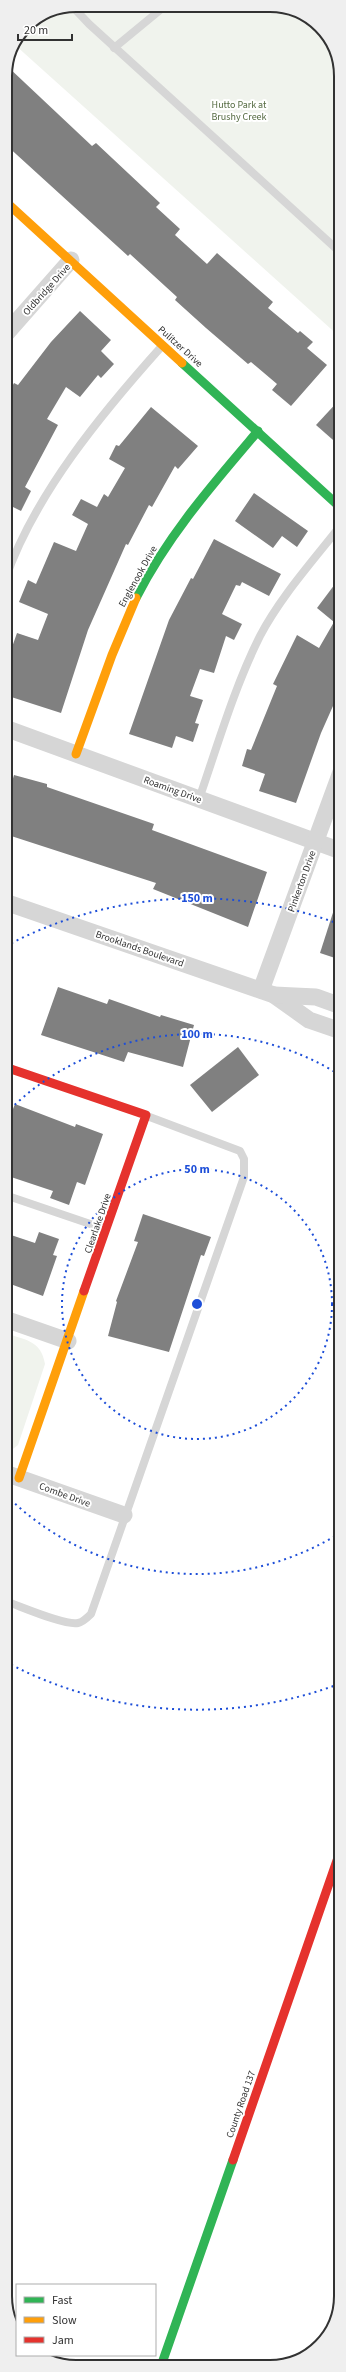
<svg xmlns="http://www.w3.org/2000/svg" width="346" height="2372" viewBox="0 0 346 2372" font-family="'Source Sans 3',sans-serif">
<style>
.green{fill:#f0f3ed}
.building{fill:#808080}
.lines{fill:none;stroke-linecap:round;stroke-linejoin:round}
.lane{stroke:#d6d6d6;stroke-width:8}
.street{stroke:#d6d6d6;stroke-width:17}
.fast{stroke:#30b455;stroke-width:9}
.slow{stroke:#ff9f0a;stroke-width:9}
.jam{stroke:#e5322d;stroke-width:9}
.ring{fill:none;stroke:#1d4ed8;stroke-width:2;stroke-dasharray:2 4}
.labels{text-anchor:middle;stroke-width:4;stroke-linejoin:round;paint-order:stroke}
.park-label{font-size:10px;fill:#556b42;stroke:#fff}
.street-label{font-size:10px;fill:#323232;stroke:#fff}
.rim{fill:none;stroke:#323232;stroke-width:2}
.centre{fill:#1d4ed8;stroke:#fff;stroke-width:2}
.ring-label{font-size:12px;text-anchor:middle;font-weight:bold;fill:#1d4ed8;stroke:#fff;stroke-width:4;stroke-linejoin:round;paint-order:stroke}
</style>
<rect width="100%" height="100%" fill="#fff"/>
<!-- green -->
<g class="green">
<path d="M76 5 288 7 323 29 341 72V338L14 44C33 16 44 11 76 5Z"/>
<path d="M5 1333C25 1340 41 1340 45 1364L18 1445 5 1455Z"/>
</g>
<!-- building -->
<g class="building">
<polygon points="7,66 92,146 96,143 160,203 156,207 180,229 175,235 207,264 217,253 273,302 268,308 298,333 300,331 313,342 307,348 327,365 291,406 272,390 277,384 251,362 248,364 206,328 175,300 177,297 130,254 128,256 5,144 5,76"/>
<polygon points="80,311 111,340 101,351 114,364 101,378 98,375 80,397 66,387 47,419 58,425 25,487 31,491 21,511 5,503 5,399 14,383 18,385 51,342"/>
<polygon points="341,398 341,447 316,425"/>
<polygon points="151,407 198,446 178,469 175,466 152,507 149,505 128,545 126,544 88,630 61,713 5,695 5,667 17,633 38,640 48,614 19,602 28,580 36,584 54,542 76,551 88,524 72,515 81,499 97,507 104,494 108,497 125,468 109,459 116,445 119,446"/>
<polygon points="254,493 308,531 297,547 282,536 273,548 235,521"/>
<polygon points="214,539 281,574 269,596 242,582 240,586 236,585 222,614 242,624 234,640 226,636 214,673 200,669 190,696 203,700 195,723 199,724 193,742 176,736 172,748 129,734 169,620 191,578 193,579"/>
<polygon points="341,576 341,688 321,733 296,803 259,791 265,774 242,766 247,749 251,750 277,686 273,684 297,635 319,648 334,622 317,608"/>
<polygon points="14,775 47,784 47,787 154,824 152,830 267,872 248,927 153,889 156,883 5,834 5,806"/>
<polygon points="338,897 341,898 341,960 320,953"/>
<polygon points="58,987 107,1004 109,999 160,1017 161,1015 194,1025 183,1067 128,1052 124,1062 41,1035"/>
<polygon points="238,1047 259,1075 212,1112 190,1085"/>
<polygon points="15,1104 75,1127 76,1124 103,1134 85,1185 77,1182 69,1205 50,1198 53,1191 5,1175 5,1107 13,1109"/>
<polygon points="143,1214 211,1237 204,1256 201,1255 169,1352 108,1336 117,1302 116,1301 138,1242 134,1241"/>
<polygon points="39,1232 59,1239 53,1255 57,1256 43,1296 5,1282 5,1233 35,1243"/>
</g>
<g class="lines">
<!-- lane -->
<g class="lane">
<polyline points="72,6 89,24 341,253"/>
<polyline points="114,48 165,6"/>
<path d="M5 580C34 495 102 413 162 346"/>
<path d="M199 799C218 744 234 688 260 636 281 596 313 561 341 525"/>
<polyline points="5,1195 105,1229"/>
<path d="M5 1601C20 1606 65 1626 78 1623 83 1622 87 1618 91 1614L244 1177V1159L240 1151 147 1116"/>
</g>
<!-- street -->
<g class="street">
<polyline points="5,335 71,260"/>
<polyline points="5,728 341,851"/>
<polyline points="5,902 274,995 309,1020 341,1031"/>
<polyline points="261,990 341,772"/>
<polyline points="274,995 316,997 341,1006"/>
<polyline points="5,1319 68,1341"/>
<polyline points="5,1473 124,1515"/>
</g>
<!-- fast -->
<g class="fast">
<polyline points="182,363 341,508"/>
<path d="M136 598C168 535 213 484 258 431"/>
<polyline points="161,2366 233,2160"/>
</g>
<!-- slow -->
<g class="slow">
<polyline points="5,201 182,363"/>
<polyline points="76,754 112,655 136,598"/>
<polyline points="19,1478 84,1291"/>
</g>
<!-- jam -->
<g class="jam">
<polyline points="5,1067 146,1115 84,1291"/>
<polyline points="233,2160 341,1849"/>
</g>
</g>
<!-- distance rings -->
<g class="ring">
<circle cx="197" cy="1304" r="135"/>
<path d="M340 1533A270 270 0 0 1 6 1495M6 1113A270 270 0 0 1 340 1075"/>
<path d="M339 1684A406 406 0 0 1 6 1662M6 946A406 406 0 0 1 339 924"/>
</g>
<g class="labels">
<!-- park labels -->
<g class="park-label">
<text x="239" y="108">Hutto Park at<tspan x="239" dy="12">Brushy Creek</tspan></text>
</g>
<!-- street labels -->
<g class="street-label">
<text transform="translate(46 289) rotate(-48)" y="4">Oldbridge Drive</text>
<text transform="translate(181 346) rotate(42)" y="4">Pulitzer Drive</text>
<text transform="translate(137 576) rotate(-61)" y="4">Englenook Drive</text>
<text transform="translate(173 789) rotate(20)" y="4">Roaming Drive</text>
<text transform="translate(301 881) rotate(-70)" y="4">Pinkerton Drive</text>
<text transform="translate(140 948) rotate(19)" y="4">Brooklands Boulevard</text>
<text transform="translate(97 1223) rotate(-71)" y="4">Clearlake Drive</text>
<text transform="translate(65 1494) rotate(20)" y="4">Combe Drive</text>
<text transform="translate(240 2104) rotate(-71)" y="4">County Road 137</text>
</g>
</g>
<!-- crop -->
<path d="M0 0H346V2372H0ZM76 12H270A64 64 0 0 1 334 76V2296A64 64 0 0 1 270 2360H76A64 64 0 0 1 12 2296V76A64 64 0 0 1 76 12Z" fill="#efefef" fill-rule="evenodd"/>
<path class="rim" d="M76 12H270A64 64 0 0 1 334 76V2296A64 64 0 0 1 270 2360H76A64 64 0 0 1 12 2296V76A64 64 0 0 1 76 12Z"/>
<circle cx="197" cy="1304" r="6" class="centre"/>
<g class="ring-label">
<text x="197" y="902">150 m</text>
<text x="197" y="1038">100 m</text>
<text x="197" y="1173">50 m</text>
</g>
<!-- legend -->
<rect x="16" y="2284" width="140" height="72" fill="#ffffff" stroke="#adadad"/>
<rect x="24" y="2297" width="20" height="6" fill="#30b455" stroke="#adadad"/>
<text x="52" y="2304" font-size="12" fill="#323232">Fast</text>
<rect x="24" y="2317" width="20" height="6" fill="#ff9f0a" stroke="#adadad"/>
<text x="52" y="2324" font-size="12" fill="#323232">Slow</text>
<rect x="24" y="2337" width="20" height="6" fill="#e5322d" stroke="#adadad"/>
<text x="52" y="2344" font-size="12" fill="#323232">Jam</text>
<!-- scale -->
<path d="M18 34v6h54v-6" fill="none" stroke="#323232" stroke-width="2"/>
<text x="24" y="34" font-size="12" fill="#323232" stroke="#ffffff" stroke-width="3" paint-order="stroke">20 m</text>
</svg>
